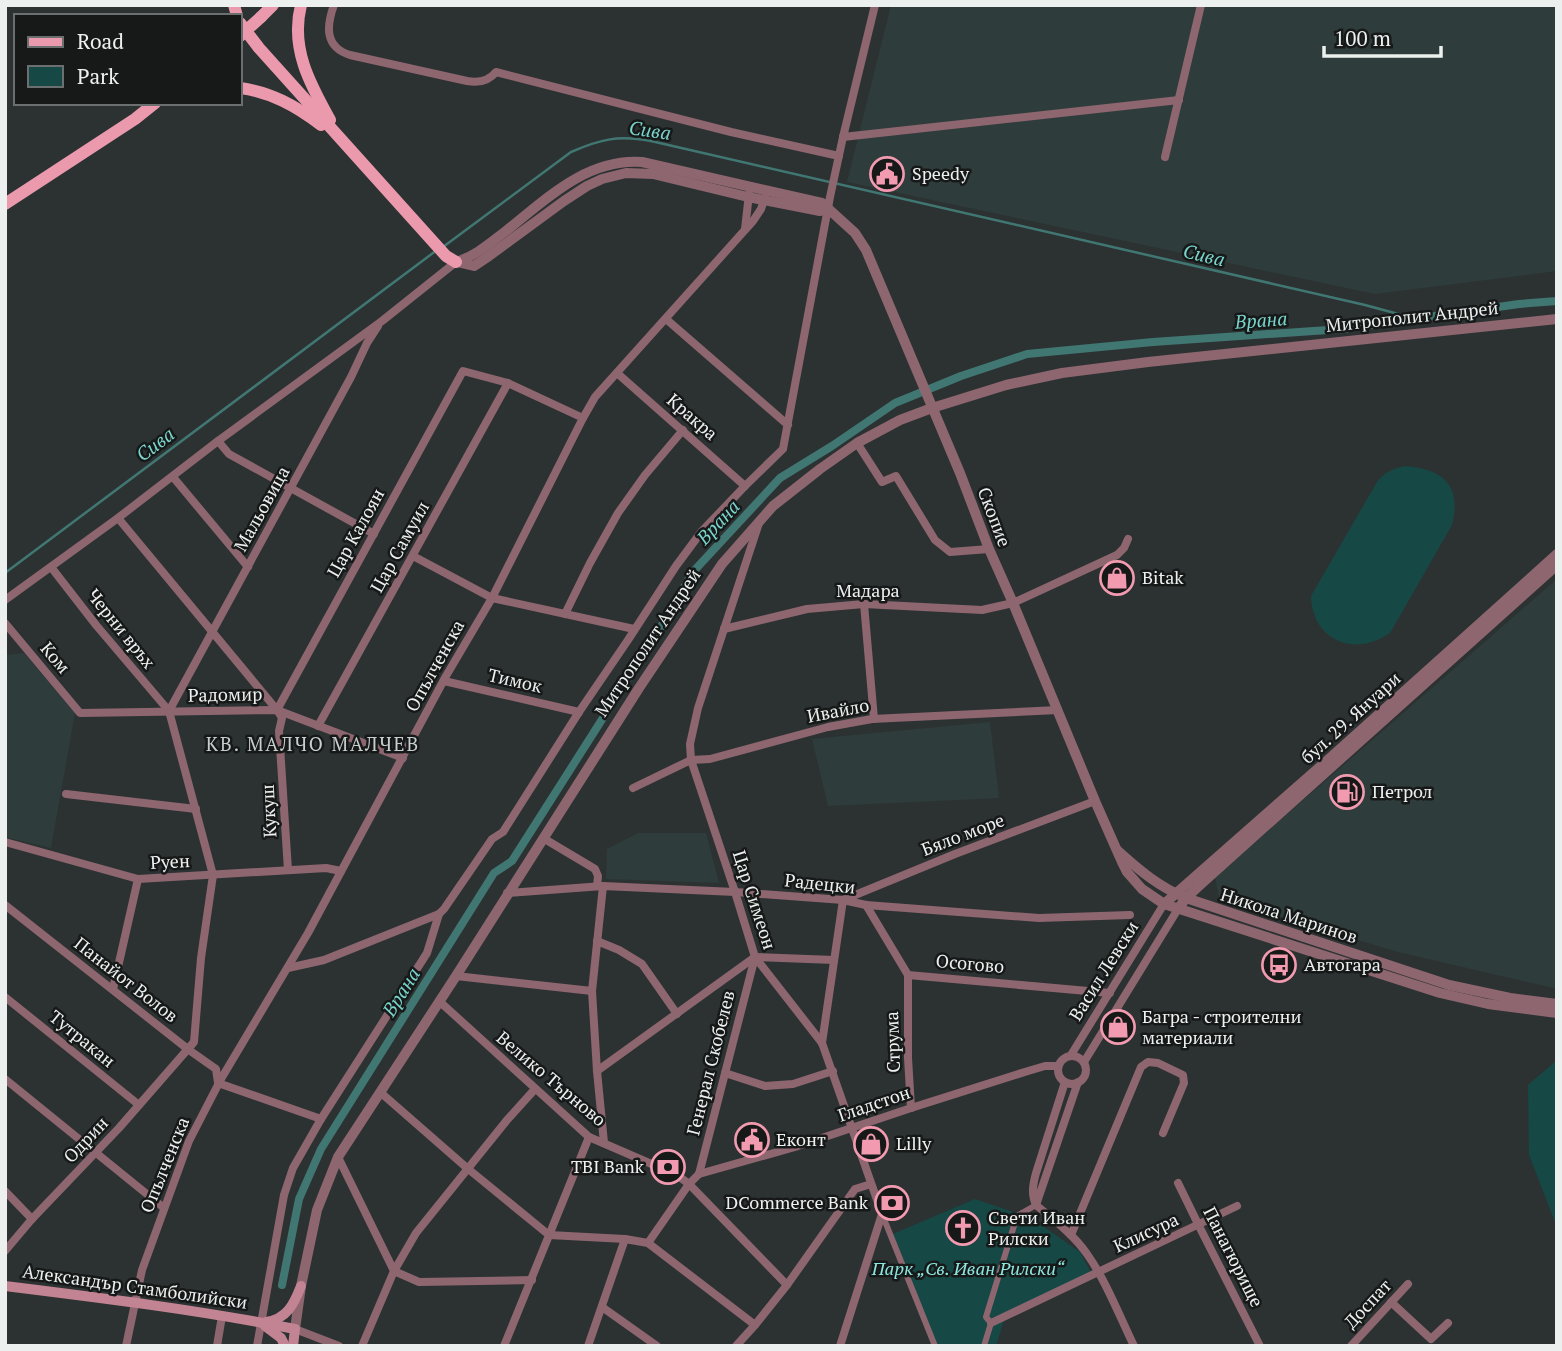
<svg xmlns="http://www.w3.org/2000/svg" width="1562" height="1351" viewBox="0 0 1562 1351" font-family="'PT Serif',serif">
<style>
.built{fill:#2e3c3b}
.green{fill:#164845}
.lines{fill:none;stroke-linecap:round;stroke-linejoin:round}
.stream{stroke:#417773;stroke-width:2.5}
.canal{stroke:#417773;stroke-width:8}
.pedestrian{stroke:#8e6670;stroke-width:6}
.minor{stroke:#8e6670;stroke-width:8}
.tertiary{stroke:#8e6670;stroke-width:10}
.secondary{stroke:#c28392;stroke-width:10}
.primary{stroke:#eb99ad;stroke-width:12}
.primary-bridge{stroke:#eb99ad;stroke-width:12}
.labels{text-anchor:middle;stroke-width:5;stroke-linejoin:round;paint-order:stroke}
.poi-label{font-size:18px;fill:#ecf1f0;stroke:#171919;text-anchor:start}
.street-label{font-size:18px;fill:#ecf1f0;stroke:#171919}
.park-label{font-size:18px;font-style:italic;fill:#8ce7e0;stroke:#171919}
.water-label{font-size:19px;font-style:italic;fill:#79d5cd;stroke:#171919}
.neighbourhood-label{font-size:19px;letter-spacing:2px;fill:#c7cfce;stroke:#171919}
</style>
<rect width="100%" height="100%" fill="#2c3232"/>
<!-- built -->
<g class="built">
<polygon points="891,5 1557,5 1557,271 1375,294 847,182"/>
<polygon points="1557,579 1557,989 1398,952 1219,898 1215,877"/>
<polygon points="24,653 75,713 51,848 5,837 5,655"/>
<polygon points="990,722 999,798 828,806 812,739"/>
<polygon points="638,833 706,833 719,883 606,879 607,849"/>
</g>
<!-- green -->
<g class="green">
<path d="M1404 466C1443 469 1462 485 1452 525L1390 633C1354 658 1312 640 1311 596L1377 482C1384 472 1393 469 1404 466Z"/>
<polygon points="1557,1060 1557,1227 1529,1155 1528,1085"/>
<polygon points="975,1199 1031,1218 1080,1252 1094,1278 1004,1320 996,1346 932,1346 888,1236"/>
</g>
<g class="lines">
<!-- stream -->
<g class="stream">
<path d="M443 247 571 152C601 139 618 135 651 141L1365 305 1413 318"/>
<polyline points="5,573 437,250"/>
</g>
<!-- canal -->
<polyline class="canal" points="282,1285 299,1199 321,1149 494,873 512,861 671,611 692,573 780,478 832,446 895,403 961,376 1027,354 1153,342 1343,329 1519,304 1557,301"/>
<!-- pedestrian -->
<g class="pedestrian">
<polyline points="882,1214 935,1346"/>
<polyline points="984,1346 991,1323 986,1317 1017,1216 1036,1205"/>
</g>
<!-- minor -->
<g class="minor">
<path d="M334 5C326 27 325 47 350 55L467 81C478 83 488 82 496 72L731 132 839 156"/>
<polyline points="843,137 1179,100"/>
<polyline points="1165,157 1201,5"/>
<polyline points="745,229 749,194"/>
<polyline points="666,319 788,425"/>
<polyline points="617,373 745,486"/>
<polyline points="218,441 229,454 374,534"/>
<polyline points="857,443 882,482 896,476 935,540 950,552 989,549"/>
<polyline points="173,477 248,567"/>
<polyline points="118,518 277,710 282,718 279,731 288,870"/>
<polyline points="759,523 698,708 690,744 691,760 735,892 755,957 822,1043 882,1214 840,1346"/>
<polyline points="413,556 492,598 634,629"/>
<polyline points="5,600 118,518 218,441 382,321 456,262"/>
<polyline points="864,604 874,719"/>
<polyline points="565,614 590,563 618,513 645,475 683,430"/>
<polyline points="5,623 80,713 277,710 403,758"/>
<polyline points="724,629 807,609 864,604 982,610 1013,603 1117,555 1124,548 1128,539"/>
<polyline points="444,681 579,712"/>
<polyline points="277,710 463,371 508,383 583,418"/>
<polyline points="169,711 351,377 367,343 378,326"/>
<polyline points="318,726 508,383"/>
<polyline points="633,788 691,760 710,759 828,727 872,719 1058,710"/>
<polyline points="66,794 196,809"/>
<polyline points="543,838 595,869 598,876 597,886"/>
<polyline points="5,842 138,879 326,868 341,871"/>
<polyline points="603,886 592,991 597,1071 604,1143"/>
<polyline points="507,893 603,886 735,892 843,900 866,905 1039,918 1130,915"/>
<polyline points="5,905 189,1050 216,1069 218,1083 321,1119 293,1168 284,1195 257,1346"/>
<polyline points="866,905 908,975 1110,993"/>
<polyline points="597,941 619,950 642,964 677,1014"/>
<polyline points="288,968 324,960 439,914"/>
<polyline points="908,975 908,1058 911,1108"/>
<polyline points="456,976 592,991"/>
<polyline points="113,989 138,879"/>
<polyline points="5,997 139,1105"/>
<polyline points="439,1001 589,1137 677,1175 689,1184 787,1285"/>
<polyline points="822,1043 843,900 955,854 1095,801"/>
<polyline points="1071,1055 1164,904"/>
<circle cx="1072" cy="1070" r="14"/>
<polyline points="1084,1062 1178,909"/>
<polyline points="597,1071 755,957 834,960"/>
<polyline points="725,1073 765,1086 793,1084 833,1071"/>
<polyline points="5,1079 164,1208"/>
<path d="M1065 1082 1036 1173C1033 1184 1031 1194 1036 1205 1054 1220 1074 1235 1087 1254 1105 1279 1120 1317 1134 1346"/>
<polyline points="380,1092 467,1168 549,1235 625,1239 648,1243 755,1325"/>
<polyline points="321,1119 427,953 439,914 444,909 492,839 503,832 579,712 628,640 676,566 702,531 745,486 783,449 830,197 843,137 875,5"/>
<polyline points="338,1157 394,1271 362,1346"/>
<polyline points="699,1174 795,1147 911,1108 1028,1071 1045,1066 1058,1066"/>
<polyline points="1178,1183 1199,1226 1260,1346"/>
<polyline points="5,1191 32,1219"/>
<polyline points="1036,1205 1078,1082"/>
<polyline points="1071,1235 1141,1067 1148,1062 1158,1063 1183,1075 1184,1083 1163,1133"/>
<polyline points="648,1243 689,1184 699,1174 755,957"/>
<polyline points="5,1251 32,1219 119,1128 194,1042 201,958 213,875 169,711 96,625 51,567"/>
<polyline points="532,1280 419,1282 394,1271 416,1233 507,1120 535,1089"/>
<polyline points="1391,1302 1431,1339 1448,1323"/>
<polyline points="602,1307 657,1346"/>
<polyline points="991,1323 1237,1206"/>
<polyline points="295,1329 339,1346"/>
<polyline points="126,1346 142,1270 189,1141 221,1079 308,933 446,676 492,598 583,418 595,397 753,221 761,209 765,197"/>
<polyline points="217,1346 222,1316"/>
<polyline points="504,1346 589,1137"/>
<polyline points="588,1346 625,1239"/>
<polyline points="736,1346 755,1325 787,1285 855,1189 871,1184"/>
<polyline points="1351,1346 1408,1284"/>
</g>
<!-- tertiary -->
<g class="tertiary">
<path d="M456 262C476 256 490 243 506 231 546 199 587 158 642 162L822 203 855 233 866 250 960 473 989 549 1013 603 1095 801 1122 862 1127 872 1142 889 1164 904 1440 993 1488 1004 1557 1013"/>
<polyline points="457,262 474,266 489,256 564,201 587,186 602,179 626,173 653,174 748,197 820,211 828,208"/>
<path d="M1118 851C1139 870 1159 887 1186 898L1449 985 1510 998 1557 1004"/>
<polyline points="1164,904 1330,758 1557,554"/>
<polyline points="1178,909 1186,898 1201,884 1557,565"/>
<polyline points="295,1329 301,1286 317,1210 338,1157 456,976 639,688 722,564 773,506 820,469 857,443 900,420 932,408 1006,385 1062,373 1148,362 1557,319"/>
</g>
<!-- secondary -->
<g class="secondary">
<path d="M5 1286C102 1298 199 1310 295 1329L293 1346"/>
<path d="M266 1322C287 1319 294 1304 301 1286"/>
<polyline points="265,1326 281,1338 285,1346"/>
</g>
<!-- primary -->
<g class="primary">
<polyline points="234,5 237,16"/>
<path d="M301 5C290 48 310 84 330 120"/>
<polyline points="261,17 273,5"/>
<polyline points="240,23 259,48 446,256 456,262"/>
<path d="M240 88C271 92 296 106 321 125"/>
<polyline points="5,204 135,119 155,103"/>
</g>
<!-- primary-bridge -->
<polyline class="primary-bridge" points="240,36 261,17"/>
</g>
<!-- icons -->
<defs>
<g id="civic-ring" transform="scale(1.75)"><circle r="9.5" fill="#171919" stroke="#f29ab0" stroke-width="1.5"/><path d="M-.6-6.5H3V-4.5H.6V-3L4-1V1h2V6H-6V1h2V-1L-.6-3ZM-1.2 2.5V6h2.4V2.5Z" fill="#f29ab0"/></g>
<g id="shop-ring" transform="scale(1.75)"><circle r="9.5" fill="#171919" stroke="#f29ab0" stroke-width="1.5"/><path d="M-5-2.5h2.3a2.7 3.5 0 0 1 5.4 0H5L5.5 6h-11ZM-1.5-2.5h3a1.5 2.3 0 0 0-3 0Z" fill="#f29ab0"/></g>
<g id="fuel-ring" transform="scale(1.75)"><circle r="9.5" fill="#171919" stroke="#f29ab0" stroke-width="1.5"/><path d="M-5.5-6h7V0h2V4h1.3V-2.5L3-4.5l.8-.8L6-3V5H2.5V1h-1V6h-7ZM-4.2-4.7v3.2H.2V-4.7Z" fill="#f29ab0"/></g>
<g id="bus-ring" transform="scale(1.75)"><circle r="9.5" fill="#171919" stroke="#f29ab0" stroke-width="1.5"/><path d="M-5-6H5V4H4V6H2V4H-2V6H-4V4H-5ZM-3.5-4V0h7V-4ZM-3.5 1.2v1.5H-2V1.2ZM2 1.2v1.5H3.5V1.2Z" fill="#f29ab0"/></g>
<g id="bank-ring" transform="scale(1.75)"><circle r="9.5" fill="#171919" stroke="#f29ab0" stroke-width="1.5"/><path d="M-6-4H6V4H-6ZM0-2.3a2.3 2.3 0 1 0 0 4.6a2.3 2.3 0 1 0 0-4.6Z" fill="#f29ab0"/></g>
<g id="church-ring" transform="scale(1.75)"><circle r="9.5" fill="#171919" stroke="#f29ab0" stroke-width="1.5"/><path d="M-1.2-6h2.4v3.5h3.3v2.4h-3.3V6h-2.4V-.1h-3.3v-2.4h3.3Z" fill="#f29ab0"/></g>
</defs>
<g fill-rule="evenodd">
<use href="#civic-ring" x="887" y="174"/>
<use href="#shop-ring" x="1117" y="578"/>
<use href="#fuel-ring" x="1347" y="792"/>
<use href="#bus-ring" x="1279" y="965"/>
<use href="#shop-ring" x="1118" y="1027"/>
<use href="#civic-ring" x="752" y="1140"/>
<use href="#shop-ring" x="871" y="1144"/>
<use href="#bank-ring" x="668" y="1167"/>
<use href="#bank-ring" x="892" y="1203"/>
<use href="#church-ring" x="963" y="1228"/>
</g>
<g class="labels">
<!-- poi labels -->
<g class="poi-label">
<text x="912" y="180">Speedy</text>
<text x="1142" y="584">Bitak</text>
<text x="1372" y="798">Петрол</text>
<text x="1304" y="971">Автогара</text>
<text x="1142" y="1023">Багра - строителни<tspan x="1142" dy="21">материали</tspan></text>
<text x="776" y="1146">Еконт</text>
<text x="896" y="1150">Lilly</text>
<text x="644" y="1173" text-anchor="end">TBI Bank</text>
<text x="868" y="1209" text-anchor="end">DCommerce Bank</text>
<text x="988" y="1224">Свети Иван<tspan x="988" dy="21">Рилски</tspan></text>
</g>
<!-- street labels -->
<g class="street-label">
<text transform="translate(1412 317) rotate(-6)" y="6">Митрополит Андрей</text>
<text transform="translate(692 417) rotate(41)" y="6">Кракра</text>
<text transform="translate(262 509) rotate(-61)" y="6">Мальовица</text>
<text transform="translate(994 517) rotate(69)" y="6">Скопие</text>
<text transform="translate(356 533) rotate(-61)" y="6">Цар Калоян</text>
<text transform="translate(400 547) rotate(-61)" y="6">Цар Самуил</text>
<text x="868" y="597">Мадара</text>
<text transform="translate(121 629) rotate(51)" y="6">Черни връх</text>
<text transform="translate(648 643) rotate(-56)" y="6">Митрополит Андрей</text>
<text transform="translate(55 658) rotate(50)" y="6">Ком</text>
<text transform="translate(435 666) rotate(-61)" y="6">Опълченска</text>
<text transform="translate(515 681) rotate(13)" y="6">Тимок</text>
<text transform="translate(225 695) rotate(-1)" y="6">Радомир</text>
<text transform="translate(838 711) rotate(-11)" y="6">Ивайло</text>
<text transform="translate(1351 718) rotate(-42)" y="6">бул. 29. Януари</text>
<text transform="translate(269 811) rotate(-93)" y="6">Кукуш</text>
<text transform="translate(963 835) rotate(-21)" y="6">Бяло море</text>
<text transform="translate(170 862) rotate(-3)" y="6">Руен</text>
<text transform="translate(820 884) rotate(6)" y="6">Радецки</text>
<text transform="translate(754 900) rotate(72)" y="6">Цар Симеон</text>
<text transform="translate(1289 916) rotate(18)" y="6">Никола Маринов</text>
<text transform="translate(970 964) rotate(5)" y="6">Осогово</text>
<text transform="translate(1104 971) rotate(-58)" y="6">Васил Левски</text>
<text transform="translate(126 980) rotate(38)" y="6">Панайот Волов</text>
<text transform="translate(82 1039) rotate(39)" y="6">Тутракан</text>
<text transform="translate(893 1042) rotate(-92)" y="6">Струма</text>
<text transform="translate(711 1063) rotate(-76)" y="6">Генерал Скобелев</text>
<text transform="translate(551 1079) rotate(40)" y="6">Велико Търново</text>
<text transform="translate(874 1104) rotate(-19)" y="6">Гладстон</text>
<text transform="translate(86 1140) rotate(-47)" y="6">Одрин</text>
<text transform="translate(165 1165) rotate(-68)" y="6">Опълченска</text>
<text transform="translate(1146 1233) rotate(-25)" y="6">Клисура</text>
<text transform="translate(1233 1257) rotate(63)" y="6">Панагюрище</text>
<text transform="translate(135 1287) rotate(8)" y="6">Александър Стамболийски</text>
<text transform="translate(1368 1304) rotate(-47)" y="6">Доспат</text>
</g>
<!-- park labels -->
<g class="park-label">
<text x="968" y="1275">Парк „Св. Иван Рилски“</text>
</g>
<!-- water labels -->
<g class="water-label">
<text transform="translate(650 130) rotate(8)" y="7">Сива</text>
<text transform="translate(1204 255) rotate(13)" y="7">Сива</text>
<text transform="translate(1261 320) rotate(-4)" y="7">Врана</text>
<text transform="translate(155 444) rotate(-37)" y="7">Сива</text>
<text transform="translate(718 522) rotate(-47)" y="7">Врана</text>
<text transform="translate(401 992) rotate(-58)" y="7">Врана</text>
</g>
<!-- neighbourhood labels -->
<g class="neighbourhood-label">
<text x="313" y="751">КВ. МАЛЧО МАЛЧЕВ</text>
</g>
</g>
<!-- border -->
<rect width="1562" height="1351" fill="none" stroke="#ecf1f0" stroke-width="14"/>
<!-- legend -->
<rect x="14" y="14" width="228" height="91" fill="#171919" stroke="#6c6f6f" stroke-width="2"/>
<rect x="28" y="37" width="35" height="10" fill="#eb99ad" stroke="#6c6f6f" stroke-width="2"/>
<text x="77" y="49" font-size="21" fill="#ecf1f0">Road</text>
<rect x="28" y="66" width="35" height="21" fill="#164845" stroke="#6c6f6f" stroke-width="2"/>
<text x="77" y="84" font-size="21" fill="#ecf1f0">Park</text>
<!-- scale -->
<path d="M1324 46v10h117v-10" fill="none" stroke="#ecf1f0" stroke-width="3.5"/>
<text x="1334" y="46" font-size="21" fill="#ecf1f0" stroke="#171919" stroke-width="5" paint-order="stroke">100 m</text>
</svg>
